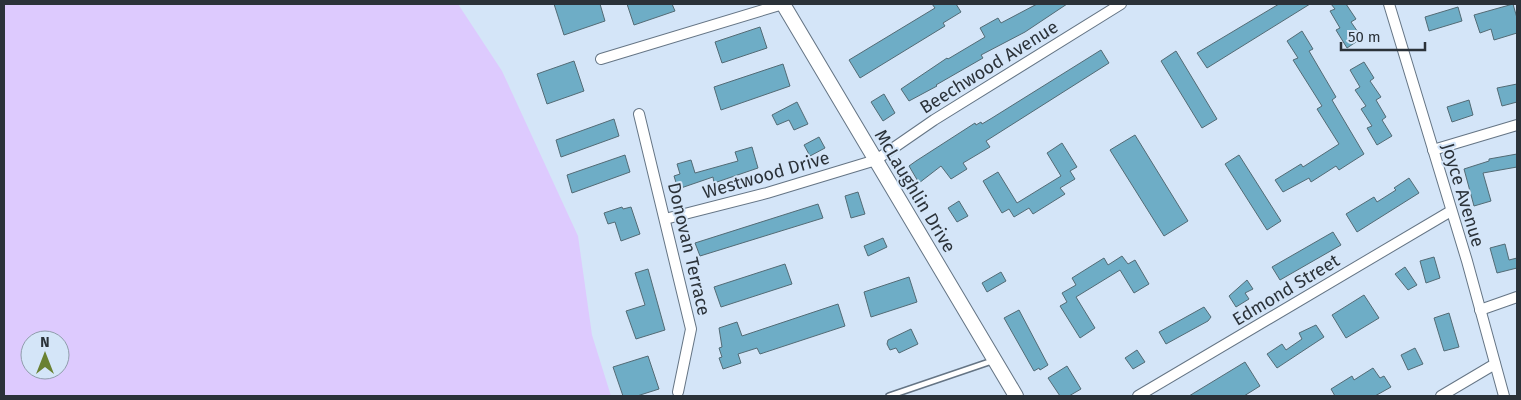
<svg xmlns="http://www.w3.org/2000/svg" width="1521" height="400" viewBox="0 0 1521 400" font-family="'Fira Sans',sans-serif">
<style>
.green{fill:#ddcafe;fill-rule:evenodd}
.building{fill:#6eadc6;stroke:#536b75}
.lines{fill:none;stroke-linecap:round;stroke-linejoin:round}
.service-casing{stroke:#657585;stroke-width:8}
.minor-casing{stroke:#657585;stroke-width:12}
.secondary-casing{stroke:#657585;stroke-width:16}
.service{stroke:#fff;stroke-width:5}
.minor{stroke:#fff;stroke-width:10}
.secondary{stroke:#fff;stroke-width:14}
.labels{text-anchor:middle;stroke-width:4;stroke-linejoin:round;paint-order:stroke}
.street-label{font-size:18px;fill:#2b3239;stroke:#d4e5f8}
</style>
<rect width="100%" height="100%" fill="#d4e5f8"/>
<!-- green -->
<path class="green" d="M4 4H458L502 71 578 236 592 335 611 396H4ZM30 340H60V370H30Z"/>
<!-- building -->
<g class="building">
<polygon points="554,4 600,4 605,21 564,35"/>
<polygon points="627,4 672,4 675,11 634,25"/>
<polygon points="932,4 956,4 961,12 943,23 945,26 860,78 849,60 935,8"/>
<polygon points="1037,4 1067,4 1025,32 981,55 983,58 936,85 937,86 909,101 901,89 947,58 948,59 985,37 980,28 998,18 1001,23"/>
<polygon points="1279,4 1310,4 1207,68 1197,53"/>
<polygon points="1331,4 1346,4 1356,19 1351,22 1362,38 1347,48 1336,30 1340,28 1330,11 1335,9"/>
<polygon points="1513,4 1517,18 1517,33 1494,40 1491,29 1480,33 1474,15"/>
<polygon points="1458,7 1462,21 1429,31 1425,17"/>
<polygon points="760,27 767,48 722,63 715,42"/>
<polygon points="1302,31 1313,49 1309,51 1336,97 1332,100 1364,154 1339,170 1336,166 1311,182 1309,178 1283,192 1275,180 1301,164 1303,167 1339,144 1317,109 1322,106 1293,60 1298,58 1287,41"/>
<polygon points="1101,50 1109,63 986,141 990,147 963,163 967,169 951,179 941,166 919,183 909,166 916,161 975,123 976,125 981,122 982,124 992,118"/>
<polygon points="1176,51 1217,119 1202,128 1161,61"/>
<polygon points="574,61 584,91 547,104 537,74"/>
<polygon points="1364,62 1374,78 1370,81 1381,97 1376,100 1386,117 1382,120 1392,136 1377,145 1367,128 1372,126 1361,109 1366,106 1355,90 1360,87 1350,70"/>
<polygon points="783,64 790,86 721,110 714,87"/>
<polygon points="1517,84 1517,102 1502,106 1497,88"/>
<polygon points="884,94 895,113 883,121 871,102"/>
<polygon points="1469,100 1473,115 1452,122 1447,107"/>
<polygon points="797,102 808,124 794,130 789,120 777,125 772,115"/>
<polygon points="614,119 619,136 561,157 556,140"/>
<polygon points="1135,135 1188,221 1164,236 1110,150"/>
<polygon points="819,137 825,148 810,156 804,145"/>
<polygon points="1062,143 1077,167 1070,171 1075,179 1060,188 1065,194 1033,214 1029,208 1014,217 1009,209 1002,213 983,181 998,172 1017,203 1061,176 1047,153"/>
<polygon points="752,147 758,168 714,183 713,177 678,189 674,176 680,174 677,164 691,160 695,173 738,161 735,152"/>
<polygon points="1517,154 1517,167 1483,173 1491,201 1474,206 1464,169 1489,161 1489,159"/>
<polygon points="625,155 630,172 572,193 567,175"/>
<polygon points="1239,155 1281,221 1267,230 1225,164"/>
<polygon points="1409,178 1419,193 1357,232 1346,214 1374,197 1377,202 1396,190 1394,188"/>
<polygon points="858,192 865,214 851,218 845,196"/>
<polygon points="959,201 968,216 957,222 948,208"/>
<polygon points="818,204 823,218 700,256 695,243"/>
<polygon points="622,207 623,209 631,207 640,234 621,241 615,222 608,224 604,213"/>
<polygon points="1333,232 1341,245 1280,280 1272,267"/>
<polygon points="883,238 887,247 868,256 864,246"/>
<polygon points="1505,244 1509,260 1517,258 1517,268 1497,273 1490,248"/>
<polygon points="1122,256 1128,264 1135,260 1149,284 1134,293 1120,270 1076,297 1095,328 1080,338 1060,306 1067,302 1062,293 1076,285 1072,278 1104,258 1108,265"/>
<polygon points="1434,257 1440,278 1426,283 1420,261"/>
<polygon points="785,264 792,284 721,307 714,287"/>
<polygon points="1405,267 1417,285 1408,290 1395,274"/>
<polygon points="648,269 665,330 636,339 626,311 645,305 635,273"/>
<polygon points="1001,272 1006,281 987,292 982,283"/>
<polygon points="909,277 917,302 871,317 864,292"/>
<polygon points="1247,280 1253,289 1245,293 1249,299 1236,307 1229,296"/>
<polygon points="1364,295 1379,318 1346,338 1332,315"/>
<polygon points="838,304 845,326 760,354 757,348 738,354 741,363 723,369 719,358 722,357 719,348 722,347 719,328 737,322 742,336"/>
<polygon points="1204,307 1211,317 1208,321 1166,344 1159,332"/>
<polygon points="1019,310 1048,365 1040,370 1039,368 1034,371 1004,318"/>
<polygon points="1449,313 1459,347 1444,351 1434,318"/>
<polygon points="1316,325 1324,337 1277,368 1267,354 1282,344 1286,350 1302,339 1299,333"/>
<polygon points="911,329 918,344 899,353 896,348 890,350 887,344 888,340"/>
<polygon points="1415,348 1423,364 1408,370 1401,355"/>
<polygon points="1137,350 1145,362 1133,369 1125,358"/>
<polygon points="648,356 659,389 637,396 623,396 613,367"/>
<polygon points="1245,362 1260,386 1244,396 1189,396"/>
<polygon points="1067,366 1081,389 1069,396 1060,396 1048,378"/>
<polygon points="1373,368 1380,378 1384,376 1391,387 1375,396 1335,396 1331,389 1352,376 1354,380"/>
</g>
<g class="lines">
<!-- service casing -->
<g class="service-casing">
<polyline id="service" points="889,396 992,361"/>
</g>
<!-- minor casing -->
<g class="minor-casing">
<g id="minor">
<polyline points="1389,4 1467,261 1504,396"/>
<polyline points="601,59 783,4"/>
<polyline points="639,114 691,329 678,392"/>
<polyline points="1433,150 1517,125"/>
<polyline points="665,219 767,193 876,160 934,120 1121,4"/>
<polyline points="1480,310 1517,297"/>
<polyline points="1138,396 1451,211"/>
<polyline points="1441,396 1495,364"/>
</g>
</g>
<!-- secondary casing -->
<g class="secondary-casing">
<polyline id="secondary" points="783,4 1016,396"/>
</g>
<!-- service -->
<use href="#service" class="service"/>
<!-- minor -->
<use href="#minor" class="minor"/>
<!-- secondary -->
<use href="#secondary" class="secondary"/>
</g>
<g class="labels">
<!-- street labels -->
<g class="street-label">
<text transform="translate(989 67) rotate(-32)" y="6">Beechwood Avenue</text>
<text transform="translate(766 175) rotate(-16)" y="6">Westwood Drive</text>
<text transform="translate(915 191) rotate(59)" y="6">McLaughlin Drive</text>
<text transform="translate(1463 195) rotate(73)" y="6">Joyce Avenue</text>
<text transform="translate(689 249) rotate(77)" y="6">Donovan Terrace</text>
<text transform="translate(1286 290) rotate(-31)" y="6">Edmond Street</text>
</g>
</g>
<!-- border -->
<rect width="1521" height="400" fill="none" stroke="#2b3239" stroke-width="10"/>
<!-- north arrow -->
<g transform="translate(45 355)"><circle r="24" fill="#d4e5f8" stroke="#909dac"/>
<path d="M0-4L9 19L0 12L-9 19Z" fill="#6a8132"/>
<text y="-8" font-size="14" font-weight="bold" text-anchor="middle" fill="#2b3239">N</text>
</g>
<!-- scale -->
<path d="M1341 42v8h84v-8" fill="none" stroke="#2b3239" stroke-width="2.5"/>
<text x="1348" y="42" font-size="15" fill="#2b3239" stroke="#d4e5f8" stroke-width="4" paint-order="stroke">50 m</text>
</svg>
